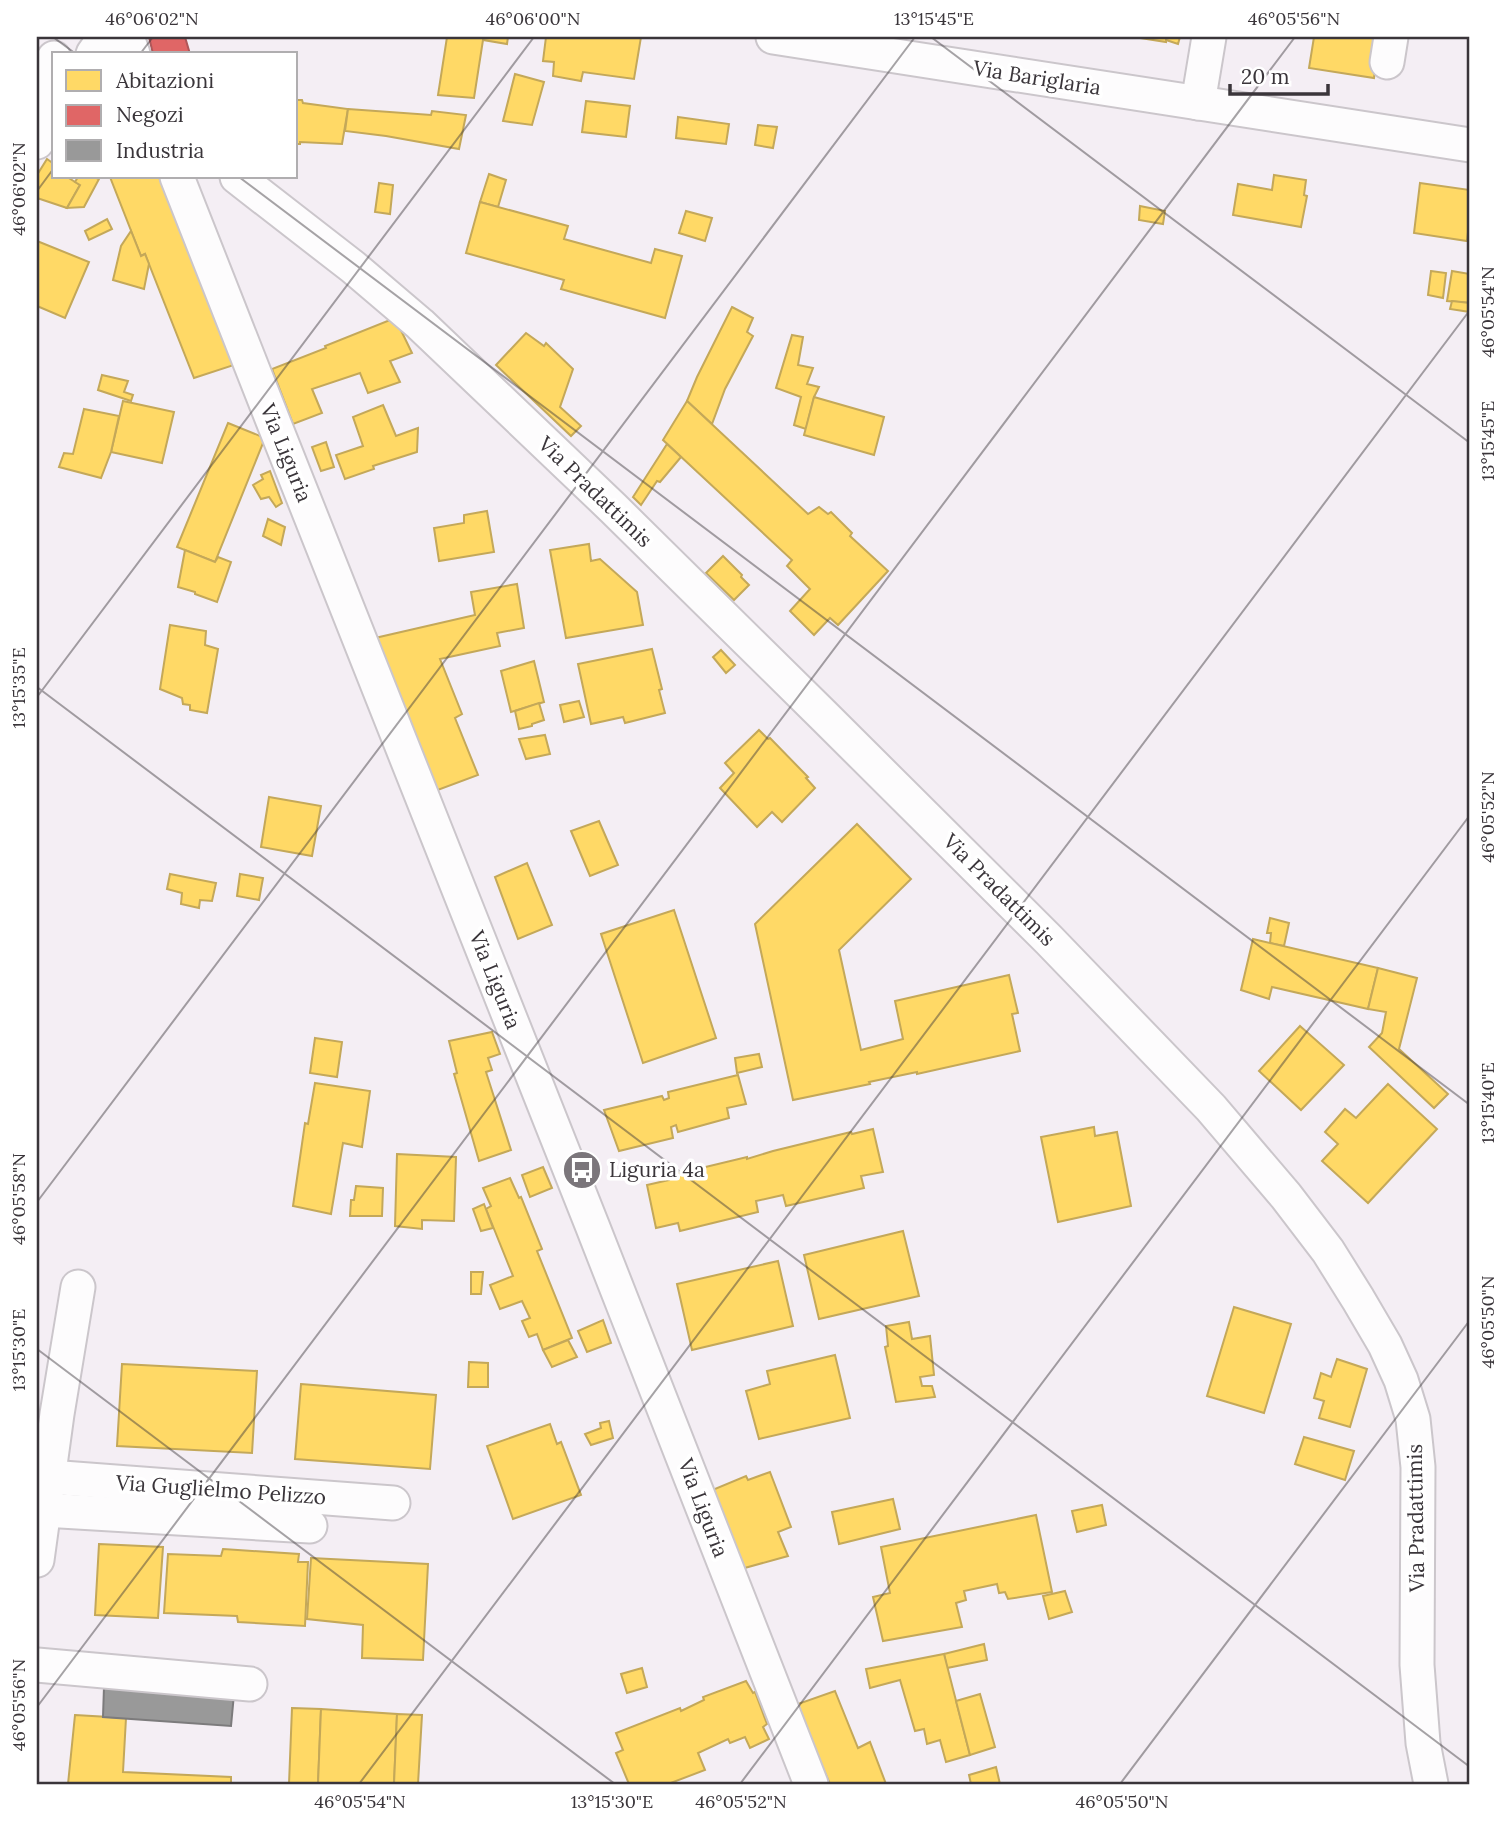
<svg xmlns="http://www.w3.org/2000/svg" width="1507" height="1821" viewBox="0 0 1507 1821" font-family="Lora,serif">
<style>
.homes{fill:#ffd966;stroke:#c4a859;stroke-width:2}
.shops{fill:#e06666;stroke:#ae5759;stroke-width:2}
.industry{fill:#999;stroke:#7c7b7c;stroke-width:2}
.lines{fill:none;stroke-linecap:round;stroke-linejoin:round}
.minor-casing{stroke:#cbc6cb;stroke-width:37}
.minor{stroke:#fdfcfd;stroke-width:33}
.ticks{fill:none;stroke:#3a353a;stroke-width:2;stroke-opacity:0.45}
.labels{text-anchor:middle;stroke-width:7;stroke-linejoin:round;paint-order:stroke}
.street-label{font-size:21px;fill:#3a353a;stroke:#fff}
.poi-label{font-size:21px;fill:#3a353a;stroke:#fff;text-anchor:start}
.neatline{fill:none;stroke:#3a353a;stroke-width:2.5}
.ticks-label{font-size:18px;text-anchor:middle;fill:#3a353a}
</style>
<rect width="100%" height="100%" fill="#f4eef4"/>
<!-- homes -->
<g class="homes">
<polygon points="447,37 508,37 507,44 483,40 474,98 438,95"/>
<polygon points="546,37 641,37 634,79 583,72 581,81 553,76 554,62 543,61"/>
<polygon points="1134,37 1180,37 1178,44 1166,40 1166,42"/>
<polygon points="1314,37 1380,37 1374,78 1309,68"/>
<polygon points="515,74 544,82 532,125 503,121"/>
<polygon points="296,100 302,100 303,103 348,109 342,144 300,142 300,144 296,144"/>
<polygon points="586,101 630,106 626,137 582,132"/>
<polygon points="348,109 431,115 432,111 466,115 459,149 386,136 345,131"/>
<polygon points="678,117 729,124 726,144 676,138"/>
<polygon points="758,125 777,127 773,148 755,145"/>
<polygon points="47,159 54,164 54,177 67,177 80,185 67,208 37,198 37,175"/>
<polygon points="489,174 506,180 498,207 480,202"/>
<polygon points="1274,175 1306,180 1304,195 1307,196 1301,227 1233,215 1238,184 1272,190"/>
<polygon points="78,177 94,177 99,179 84,207 67,208 80,185 75,182"/>
<polygon points="110,177 159,177 234,365 194,378 145,254 141,256"/>
<polygon points="379,183 393,185 390,214 375,212"/>
<polygon points="1420,183 1470,190 1470,213 1467,241 1414,233"/>
<polygon points="480,202 568,226 564,239 651,263 655,249 682,256 665,318 561,289 564,280 466,253"/>
<polygon points="1140,206 1165,211 1163,224 1139,220"/>
<polygon points="686,211 712,218 705,241 679,233"/>
<polygon points="107,219 112,229 89,240 85,231"/>
<polygon points="131,231 141,256 145,254 149,264 144,289 113,280 121,246"/>
<polygon points="37,241 89,262 65,318 37,306"/>
<polygon points="1431,271 1446,273 1443,298 1428,295"/>
<polygon points="1452,271 1470,274 1470,303 1447,301"/>
<polygon points="1452,301 1470,303 1470,312 1450,309"/>
<polygon points="732,307 753,318 747,332 753,336 725,389 712,424 687,401 697,377"/>
<polygon points="395,318 412,353 390,361 400,382 368,393 360,373 312,389 322,413 293,424 272,369 326,348 325,346"/>
<polygon points="526,333 544,346 546,343 573,369 560,407 581,426 571,436 496,365"/>
<polygon points="792,335 803,337 798,365 813,368 807,384 819,387 814,397 806,429 794,425 801,397 776,388"/>
<polygon points="102,375 128,381 124,392 133,395 131,401 98,390"/>
<polygon points="814,397 884,417 874,455 804,435"/>
<polygon points="123,401 174,412 162,463 111,452"/>
<polygon points="687,401 808,514 819,507 828,514 831,512 852,533 850,536 888,571 838,625 830,618 814,635 790,611 810,589 787,566 792,560 663,440"/>
<polygon points="383,405 396,436 418,428 417,452 373,466 374,469 345,479 336,455 363,446 353,417"/>
<polygon points="84,409 119,416 111,452 101,478 59,467 64,453 73,454"/>
<polygon points="228,423 265,438 215,562 177,547"/>
<polygon points="326,442 334,467 321,471 312,447"/>
<polygon points="667,444 681,457 660,482 657,481 641,505 633,497"/>
<polygon points="270,471 282,503 276,507 269,497 261,499 253,485 263,479 261,475"/>
<polygon points="487,511 494,552 439,561 434,528 464,523 464,515"/>
<polygon points="268,519 285,527 281,545 263,536"/>
<polygon points="589,544 591,561 600,559 637,592 643,625 566,638 550,550"/>
<polygon points="185,550 215,562 218,557 231,562 217,602 195,594 195,592 178,587"/>
<polygon points="723,556 742,575 741,577 749,585 734,600 706,573"/>
<polygon points="517,584 524,628 497,633 500,646 440,659 462,714 455,718 478,775 435,791 375,638 475,615 471,592"/>
<polygon points="170,625 206,631 205,645 218,649 207,713 190,710 190,705 183,704 182,698 160,689"/>
<polygon points="652,649 662,689 659,690 665,713 625,723 623,717 591,724 578,664"/>
<polygon points="721,650 735,665 726,673 713,657"/>
<polygon points="534,661 544,702 511,712 501,671"/>
<polygon points="579,701 584,717 564,722 560,705"/>
<polygon points="539,703 544,720 532,724 532,726 519,729 515,711"/>
<polygon points="759,730 768,739 770,738 808,777 806,778 815,788 782,822 772,812 757,827 720,788 734,773 725,763"/>
<polygon points="545,735 550,754 526,759 519,739"/>
<polygon points="269,797 321,806 312,856 261,847"/>
<polygon points="599,821 618,865 590,876 571,831"/>
<polygon points="857,824 911,879 839,950 861,1050 903,1039 895,1001 1009,975 1018,1013 1012,1014 1020,1051 917,1074 917,1072 869,1082 870,1084 793,1100 755,924"/>
<polygon points="527,863 552,925 518,939 495,877"/>
<polygon points="170,874 216,883 212,901 200,900 199,908 181,904 182,893 167,889"/>
<polygon points="240,874 263,878 259,900 237,896"/>
<polygon points="674,910 716,1038 643,1063 601,934"/>
<polygon points="1270,918 1289,923 1284,946 1270,943 1271,933 1267,933"/>
<polygon points="1253,939 1378,968 1368,1009 1272,987 1269,999 1241,990"/>
<polygon points="1378,968 1417,978 1399,1049 1448,1094 1434,1108 1369,1047 1382,1033 1386,1012 1368,1009"/>
<polygon points="1300,1026 1344,1065 1301,1110 1259,1071"/>
<polygon points="492,1032 500,1054 488,1058 492,1070 486,1072 511,1150 479,1161 454,1074 457,1073 449,1041"/>
<polygon points="315,1038 342,1042 337,1077 310,1073"/>
<polygon points="759,1054 762,1067 737,1073 735,1058"/>
<polygon points="738,1075 746,1104 727,1108 729,1118 678,1132 676,1125 671,1127 673,1138 619,1151 604,1110 662,1096 664,1100 669,1098 668,1092"/>
<polygon points="315,1083 370,1091 362,1147 343,1143 331,1214 293,1206 305,1123 308,1124"/>
<polygon points="1388,1084 1437,1129 1368,1203 1322,1161 1338,1144 1325,1132 1345,1109 1356,1118"/>
<polygon points="1094,1127 1095,1136 1117,1132 1131,1206 1058,1222 1041,1137"/>
<polygon points="873,1129 883,1172 861,1176 864,1188 786,1206 783,1195 756,1201 758,1212 680,1231 678,1223 656,1228 647,1185 669,1180 668,1176 747,1157 747,1159 773,1151 851,1132 852,1134"/>
<polygon points="397,1154 456,1157 454,1221 422,1220 422,1229 395,1226"/>
<polygon points="543,1167 552,1188 530,1197 522,1175"/>
<polygon points="510,1178 519,1198 521,1197 542,1249 537,1251 572,1338 543,1350 537,1334 529,1337 522,1321 530,1318 522,1301 500,1309 490,1285 513,1276 486,1209 491,1206 483,1188"/>
<polygon points="356,1186 383,1188 382,1216 350,1216 351,1200 354,1200"/>
<polygon points="484,1204 493,1228 481,1231 473,1209"/>
<polygon points="903,1231 919,1296 819,1319 804,1255"/>
<polygon points="778,1261 793,1326 692,1350 677,1284"/>
<polygon points="471,1272 483,1272 481,1294 471,1294"/>
<polygon points="1234,1307 1291,1324 1264,1413 1207,1396"/>
<polygon points="603,1320 611,1343 587,1352 578,1331"/>
<polygon points="909,1322 912,1339 930,1336 934,1375 920,1377 922,1386 932,1386 935,1397 896,1402 885,1347 888,1346 886,1326"/>
<polygon points="568,1340 577,1357 552,1367 543,1350"/>
<polygon points="835,1355 850,1418 759,1439 746,1391 770,1384 767,1371"/>
<polygon points="1337,1359 1367,1369 1350,1427 1319,1418 1324,1401 1314,1398 1321,1373 1331,1377"/>
<polygon points="469,1362 488,1363 488,1387 468,1387"/>
<polygon points="122,1364 257,1371 252,1453 117,1446"/>
<polygon points="301,1384 436,1395 430,1469 295,1459"/>
<polygon points="609,1421 613,1438 591,1445 585,1434 601,1428 600,1423"/>
<polygon points="550,1424 557,1444 561,1442 581,1495 513,1519 487,1446"/>
<polygon points="1304,1437 1354,1451 1345,1480 1295,1464"/>
<polygon points="770,1472 791,1527 778,1532 788,1556 741,1569 710,1491 746,1476 748,1480"/>
<polygon points="893,1499 900,1529 839,1544 832,1512"/>
<polygon points="1102,1505 1106,1525 1077,1532 1072,1511"/>
<polygon points="1036,1515 1052,1592 1008,1599 1005,1592 999,1593 997,1584 964,1591 966,1600 956,1603 962,1627 883,1641 873,1597 890,1593 881,1547"/>
<polygon points="99,1544 163,1547 158,1618 95,1615"/>
<polygon points="223,1549 299,1554 298,1562 308,1562 305,1626 238,1622 237,1616 164,1613 168,1554 221,1556"/>
<polygon points="311,1558 428,1564 423,1660 362,1658 363,1625 307,1619"/>
<polygon points="1065,1591 1072,1612 1049,1619 1043,1596"/>
<polygon points="984,1644 987,1660 947,1668 944,1654"/>
<polygon points="944,1654 970,1755 946,1762 940,1740 927,1744 924,1729 915,1731 900,1680 870,1688 866,1669"/>
<polygon points="642,1668 647,1687 627,1693 621,1674"/>
<polygon points="746,1681 753,1693 755,1692 767,1724 763,1727 769,1739 750,1748 745,1737 730,1743 728,1739 698,1753 705,1770 668,1784 629,1784 616,1753 623,1750 616,1733 680,1708 681,1711 704,1700 703,1697"/>
<polygon points="835,1691 858,1748 870,1742 886,1784 830,1784 822,1766 820,1767 795,1705"/>
<polygon points="980,1694 995,1747 970,1755 956,1701"/>
<polygon points="292,1708 321,1709 318,1784 289,1784"/>
<polygon points="321,1709 397,1714 394,1784 318,1784"/>
<polygon points="397,1714 422,1715 418,1784 394,1784"/>
<polygon points="75,1715 126,1718 123,1772 231,1777 231,1784 68,1784"/>
<polygon points="996,1767 1000,1784 971,1784 969,1775"/>
</g>
<!-- shops -->
<polygon class="shops" points="149,37 185,37 190,54 153,54"/>
<!-- industry -->
<polygon class="industry" points="104,1687 234,1694 231,1726 103,1717"/>
<g class="lines">
<!-- minor casing -->
<g class="minor-casing">
<g id="minor">
<polyline points="127,37 133,54"/>
<polyline points="773,37 1470,145"/>
<polyline points="93,54 105,37"/>
<polyline points="1387,62 1391,37"/>
<polyline points="37,95 54,58"/>
<polyline points="1198,103 1209,37"/>
<polyline points="37,142 54,116"/>
<polyline points="177,177 275,426 592,1225 811,1784"/>
<polyline points="237,177 353,267 420,324 613,508 825,717 1049,940 1211,1108 1286,1196 1328,1251 1358,1299 1385,1345 1401,1380 1413,1419 1418,1467 1417,1665 1423,1743 1431,1784"/>
<polyline points="49,1477 393,1503"/>
<polyline points="44,1510 310,1526"/>
<polyline points="37,1560 57,1414 78,1287"/>
<polyline points="37,1665 250,1684"/>
</g>
</g>
<!-- minor -->
<use href="#minor" class="minor"/>
</g>
<!-- ticks -->
<path class="ticks" d="M53 37 76 54M931 37 1470 443M140 54 153 37M239 177 1470 1105M37 191 54 168M37 687 1470 1767M37 697 534 37M37 1202 915 37M37 1349 615 1784M37 1707 1295 37M359 1784 1470 310M740 1784 1470 815M1120 1784 1470 1320"/>
<!-- icons -->
<defs>
<g id="bus-disc" transform="scale(2.0125)"><circle r="9.5" fill="#7b767b" stroke="#fff"/><path d="M-5-6H5V4H4V6H2V4H-2V6H-4V4H-5ZM-3.5-4V0h7V-4ZM-3.5 1.2v1.5H-2V1.2ZM2 1.2v1.5H3.5V1.2Z" fill="#fff"/></g>
</defs>
<g fill-rule="evenodd">
<use href="#bus-disc" x="582" y="1170"/>
</g>
<g class="labels">
<!-- street labels -->
<g class="street-label">
<text transform="translate(1037 78) rotate(9)" y="7">Via Bariglaria</text>
<text transform="translate(286 453) rotate(68)" y="7">Via Liguria</text>
<text transform="translate(595 492) rotate(44)" y="7">Via Pradattimis</text>
<text transform="translate(999 890) rotate(45)" y="7">Via Pradattimis</text>
<text transform="translate(495 980) rotate(68)" y="7">Via Liguria</text>
<text transform="translate(221 1490) rotate(4)" y="7">Via Guglielmo Pelizzo</text>
<text transform="translate(703 1508) rotate(69)" y="7">Via Liguria</text>
<text transform="translate(1416 1518) rotate(-91)" y="7">Via Pradattimis</text>
</g>
<!-- poi labels -->
<g class="poi-label">
<text x="609" y="1177">Liguria 4a</text>
</g>
</g>
<!-- border -->
<rect width="1507" height="1821" fill="none" stroke="#ffffff" stroke-width="77"/>
<!-- legend -->
<rect x="52" y="52" width="245" height="126" fill="#ffffff" stroke="#b0aeb0" stroke-width="2"/>
<rect x="66" y="70" width="35" height="21" fill="#ffd966" stroke="#b0aeb0" stroke-width="2"/>
<text x="116" y="88" font-size="21" fill="#3a353a">Abitazioni</text>
<rect x="66" y="105" width="35" height="21" fill="#e06666" stroke="#b0aeb0" stroke-width="2"/>
<text x="116" y="122" font-size="21" fill="#3a353a">Negozi</text>
<rect x="66" y="140" width="35" height="21" fill="#999999" stroke="#b0aeb0" stroke-width="2"/>
<text x="116" y="158" font-size="21" fill="#3a353a">Industria</text>
<!-- scale -->
<path d="M1230 84v10h98v-10" fill="none" stroke="#3a353a" stroke-width="3.5"/>
<text x="1241" y="84" font-size="21" fill="#3a353a" stroke="#ffffff" stroke-width="5" paint-order="stroke">20 m</text>
<rect x="38" y="38" width="1430" height="1745" class="neatline"/>
<g class="ticks-label">
<text x="152" y="25">46°06'02"N</text>
<text x="533" y="25">46°06'00"N</text>
<text x="934" y="25">13°15'45"E</text>
<text x="1294" y="25">46°05'56"N</text>
<text transform="translate(19 189) rotate(-90)" y="6">46°06'02"N</text>
<text transform="translate(1488 312) rotate(-90)" y="6">46°05'54"N</text>
<text transform="translate(1488 441) rotate(-90)" y="6">13°15'45"E</text>
<text transform="translate(19 688) rotate(-90)" y="6">13°15'35"E</text>
<text transform="translate(1488 817) rotate(-90)" y="6">46°05'52"N</text>
<text transform="translate(1488 1103) rotate(-90)" y="6">13°15'40"E</text>
<text transform="translate(19 1199) rotate(-90)" y="6">46°05'58"N</text>
<text transform="translate(1488 1322) rotate(-90)" y="6">46°05'50"N</text>
<text transform="translate(19 1350) rotate(-90)" y="6">13°15'30"E</text>
<text transform="translate(19 1705) rotate(-90)" y="6">46°05'56"N</text>
<text x="360" y="1808">46°05'54"N</text>
<text x="612" y="1808">13°15'30"E</text>
<text x="741" y="1808">46°05'52"N</text>
<text x="1122" y="1808">46°05'50"N</text>
</g>
</svg>
